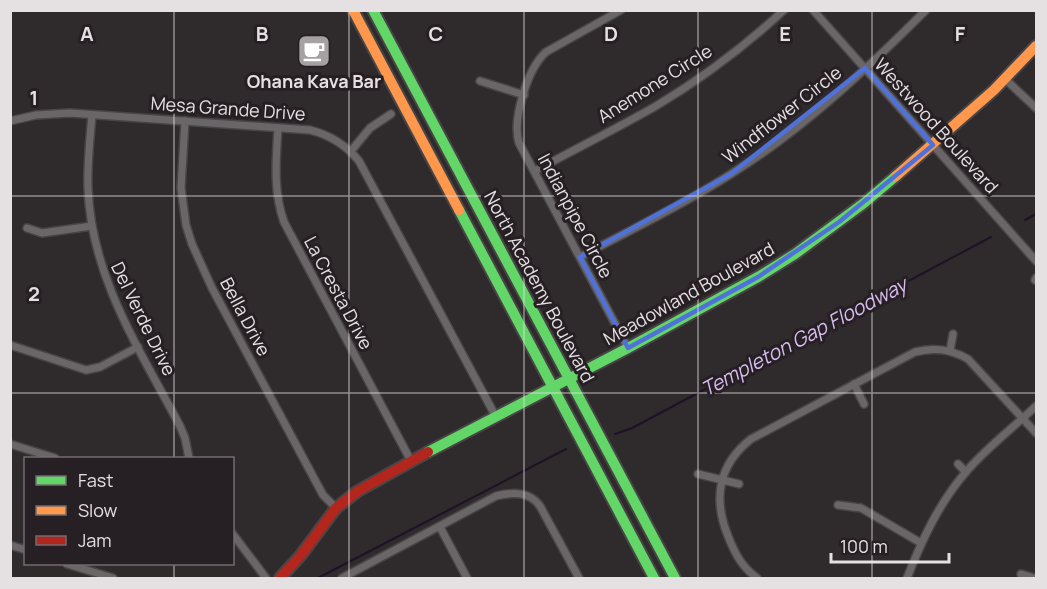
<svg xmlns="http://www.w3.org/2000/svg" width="1047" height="589" viewBox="0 0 1047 589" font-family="Manrope,sans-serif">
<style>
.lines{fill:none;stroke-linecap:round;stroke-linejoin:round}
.stream{stroke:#1e1226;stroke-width:2}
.street-casing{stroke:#484546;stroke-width:10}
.fast-casing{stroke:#484546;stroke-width:14}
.slow-casing{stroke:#484546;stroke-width:14}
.jam-casing{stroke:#484546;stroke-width:14}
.street{stroke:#6a6668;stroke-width:7}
.fast{stroke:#63d668;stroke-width:10}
.slow{stroke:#ff974d;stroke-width:10}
.jam{stroke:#b3261e;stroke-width:10}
.marked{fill:none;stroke:#4f72da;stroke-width:4.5;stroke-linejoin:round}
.grid{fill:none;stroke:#e5e0e2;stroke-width:1.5;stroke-opacity:0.55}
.labels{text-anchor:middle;stroke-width:6;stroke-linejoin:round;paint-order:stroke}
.poi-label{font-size:18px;font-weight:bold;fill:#e5e0e2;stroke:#261f23}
.street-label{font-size:18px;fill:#e5e0e2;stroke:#261f23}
.water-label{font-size:20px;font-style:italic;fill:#d7bdef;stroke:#261f23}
.grid-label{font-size:20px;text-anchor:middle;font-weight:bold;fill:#e5e0e2;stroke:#261f23;stroke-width:6;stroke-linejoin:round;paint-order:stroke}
</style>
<rect width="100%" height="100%" fill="#2f2a2c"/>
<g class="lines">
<!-- stream -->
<g class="stream">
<polyline points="1025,220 1036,214"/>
<polyline points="615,434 632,428 991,237"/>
<polyline points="318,578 566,449"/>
</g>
<!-- street casing -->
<g class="street-casing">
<g id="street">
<path d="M621 10 546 52C527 69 512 120 519 143L628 348"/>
<polyline points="813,10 1036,261"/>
<polyline points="1005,79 1036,108"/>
<polyline points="480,81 524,95"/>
<path d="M92 115C90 139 87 164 88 188 91 277 140 350 180 426L185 438 189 458"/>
<path d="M10 121 36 115 70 113 310 130C330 135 346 145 359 161L496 417"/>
<polyline points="185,121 181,188 186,225 192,244 212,288 323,495 336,508"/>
<path d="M278 128C276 161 273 191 284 222L411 461"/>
<polyline points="351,151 370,128 391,114"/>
<path d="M535 171C575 149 616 129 656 106 701 79 745 46 784 10"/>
<polyline points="27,228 42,233 92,226"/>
<path d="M580 257C630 230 683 205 731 174 803 129 866 70 926 10"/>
<polyline points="1035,280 1036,278"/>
<polyline points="10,345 86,370 100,367 138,347"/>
<polyline points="950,351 953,334"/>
<polyline points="854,384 864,404"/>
<polyline points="10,444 55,458"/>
<polyline points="958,464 966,472"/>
<polyline points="698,474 739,484"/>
<polyline points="838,505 861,508 921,543"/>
<polyline points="440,527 467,578"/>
<polyline points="232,533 266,578"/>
<polyline points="10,545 26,550"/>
<polyline points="67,564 113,578"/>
<polyline points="1021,574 1034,578"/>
<path d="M342 578 496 496C512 492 529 491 540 506L579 578"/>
<path d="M757 578C742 567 735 554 728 536 713 499 718 465 751 439L915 352C934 347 950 349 968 359L1036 433"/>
<path d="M907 578C922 540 938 505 965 473 986 448 1013 428 1036 406"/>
</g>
</g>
<!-- fast casing -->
<g class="fast-casing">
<g id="fast">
<polyline points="373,10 675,578"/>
<polyline points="459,210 654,578"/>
<polyline points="428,452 628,348 758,277 795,254 864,203 896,176"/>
</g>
</g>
<!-- slow casing -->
<g class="slow-casing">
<g id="slow">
<polyline points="353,10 459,210"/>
<polyline points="896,176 994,90 1036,46"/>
</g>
</g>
<!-- jam casing -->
<g class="jam-casing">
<polyline id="jam" points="280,578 301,555 336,508 358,491 428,452"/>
</g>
<!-- street -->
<use href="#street" class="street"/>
<!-- fast -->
<use href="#fast" class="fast"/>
<!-- slow -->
<use href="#slow" class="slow"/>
<!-- jam -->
<use href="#jam" class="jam"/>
</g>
<!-- marked area -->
<path class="marked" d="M865 68 933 145 839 222 758 277 628 348 580 257 731 174Z"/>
<!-- grid -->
<path class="grid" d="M174 10V458M349 10V578M524 10V578M698 10V578M872 10V578M10 196H1036M10 393H1036M174 564V578"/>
<!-- icons -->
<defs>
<g id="cafe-square" transform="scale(1.725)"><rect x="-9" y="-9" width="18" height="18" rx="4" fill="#a5a0a2" stroke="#261f23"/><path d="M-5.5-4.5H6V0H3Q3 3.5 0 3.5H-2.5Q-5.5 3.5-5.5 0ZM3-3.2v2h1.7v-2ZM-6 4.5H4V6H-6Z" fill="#fff"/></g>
</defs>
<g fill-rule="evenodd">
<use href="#cafe-square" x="314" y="51"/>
</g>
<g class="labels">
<!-- poi labels -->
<g class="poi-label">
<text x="314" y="88">Ohana Kava Bar</text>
</g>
<!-- street labels -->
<g class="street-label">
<text transform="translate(655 84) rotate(-32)" y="6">Anemone Circle</text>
<text transform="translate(228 109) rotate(4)" y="6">Mesa Grande Drive</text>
<text transform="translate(782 115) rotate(-38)" y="6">Windflower Circle</text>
<text transform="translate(936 126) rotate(48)" y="6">Westwood Boulevard</text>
<text transform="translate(575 216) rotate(62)" y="6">Indianpipe Circle</text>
<text transform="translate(539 287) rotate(62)" y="6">North Academy Boulevard</text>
<text transform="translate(338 293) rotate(62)" y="6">La Cresta Drive</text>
<text transform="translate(689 294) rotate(-29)" y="6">Meadowland Boulevard</text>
<text transform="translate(245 317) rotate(62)" y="6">Bella Drive</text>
<text transform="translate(143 319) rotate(64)" y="6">Del Verde Drive</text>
</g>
<!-- water labels -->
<g class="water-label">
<text transform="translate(804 337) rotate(-28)" y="7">Templeton Gap Floodway</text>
</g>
</g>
<g class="grid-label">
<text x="87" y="41">A</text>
<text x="262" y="41">B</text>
<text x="436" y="41">C</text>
<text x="611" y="41">D</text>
<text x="785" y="41">E</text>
<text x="960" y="41">F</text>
<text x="34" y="105">1</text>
<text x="34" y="301">2</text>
</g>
<!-- border -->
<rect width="1047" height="589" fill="none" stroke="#e5e0e2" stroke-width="24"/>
<!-- legend -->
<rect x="24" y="457" width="210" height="108" fill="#261f23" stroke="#726c6f" stroke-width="1.5"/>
<rect x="36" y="476" width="30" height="9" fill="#63d668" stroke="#726c6f" stroke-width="1.5"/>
<text x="78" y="487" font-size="18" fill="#e5e0e2">Fast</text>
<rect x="36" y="506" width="30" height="9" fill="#ff974d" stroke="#726c6f" stroke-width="1.5"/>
<text x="78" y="517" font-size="18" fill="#e5e0e2">Slow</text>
<rect x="36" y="536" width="30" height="9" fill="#b3261e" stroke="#726c6f" stroke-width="1.5"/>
<text x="78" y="547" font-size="18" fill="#e5e0e2">Jam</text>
<!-- scale -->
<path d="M831 553v9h118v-9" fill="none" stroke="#e5e0e2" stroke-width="3"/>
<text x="840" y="553" font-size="18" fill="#e5e0e2" stroke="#261f23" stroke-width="4.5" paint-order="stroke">100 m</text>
</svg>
